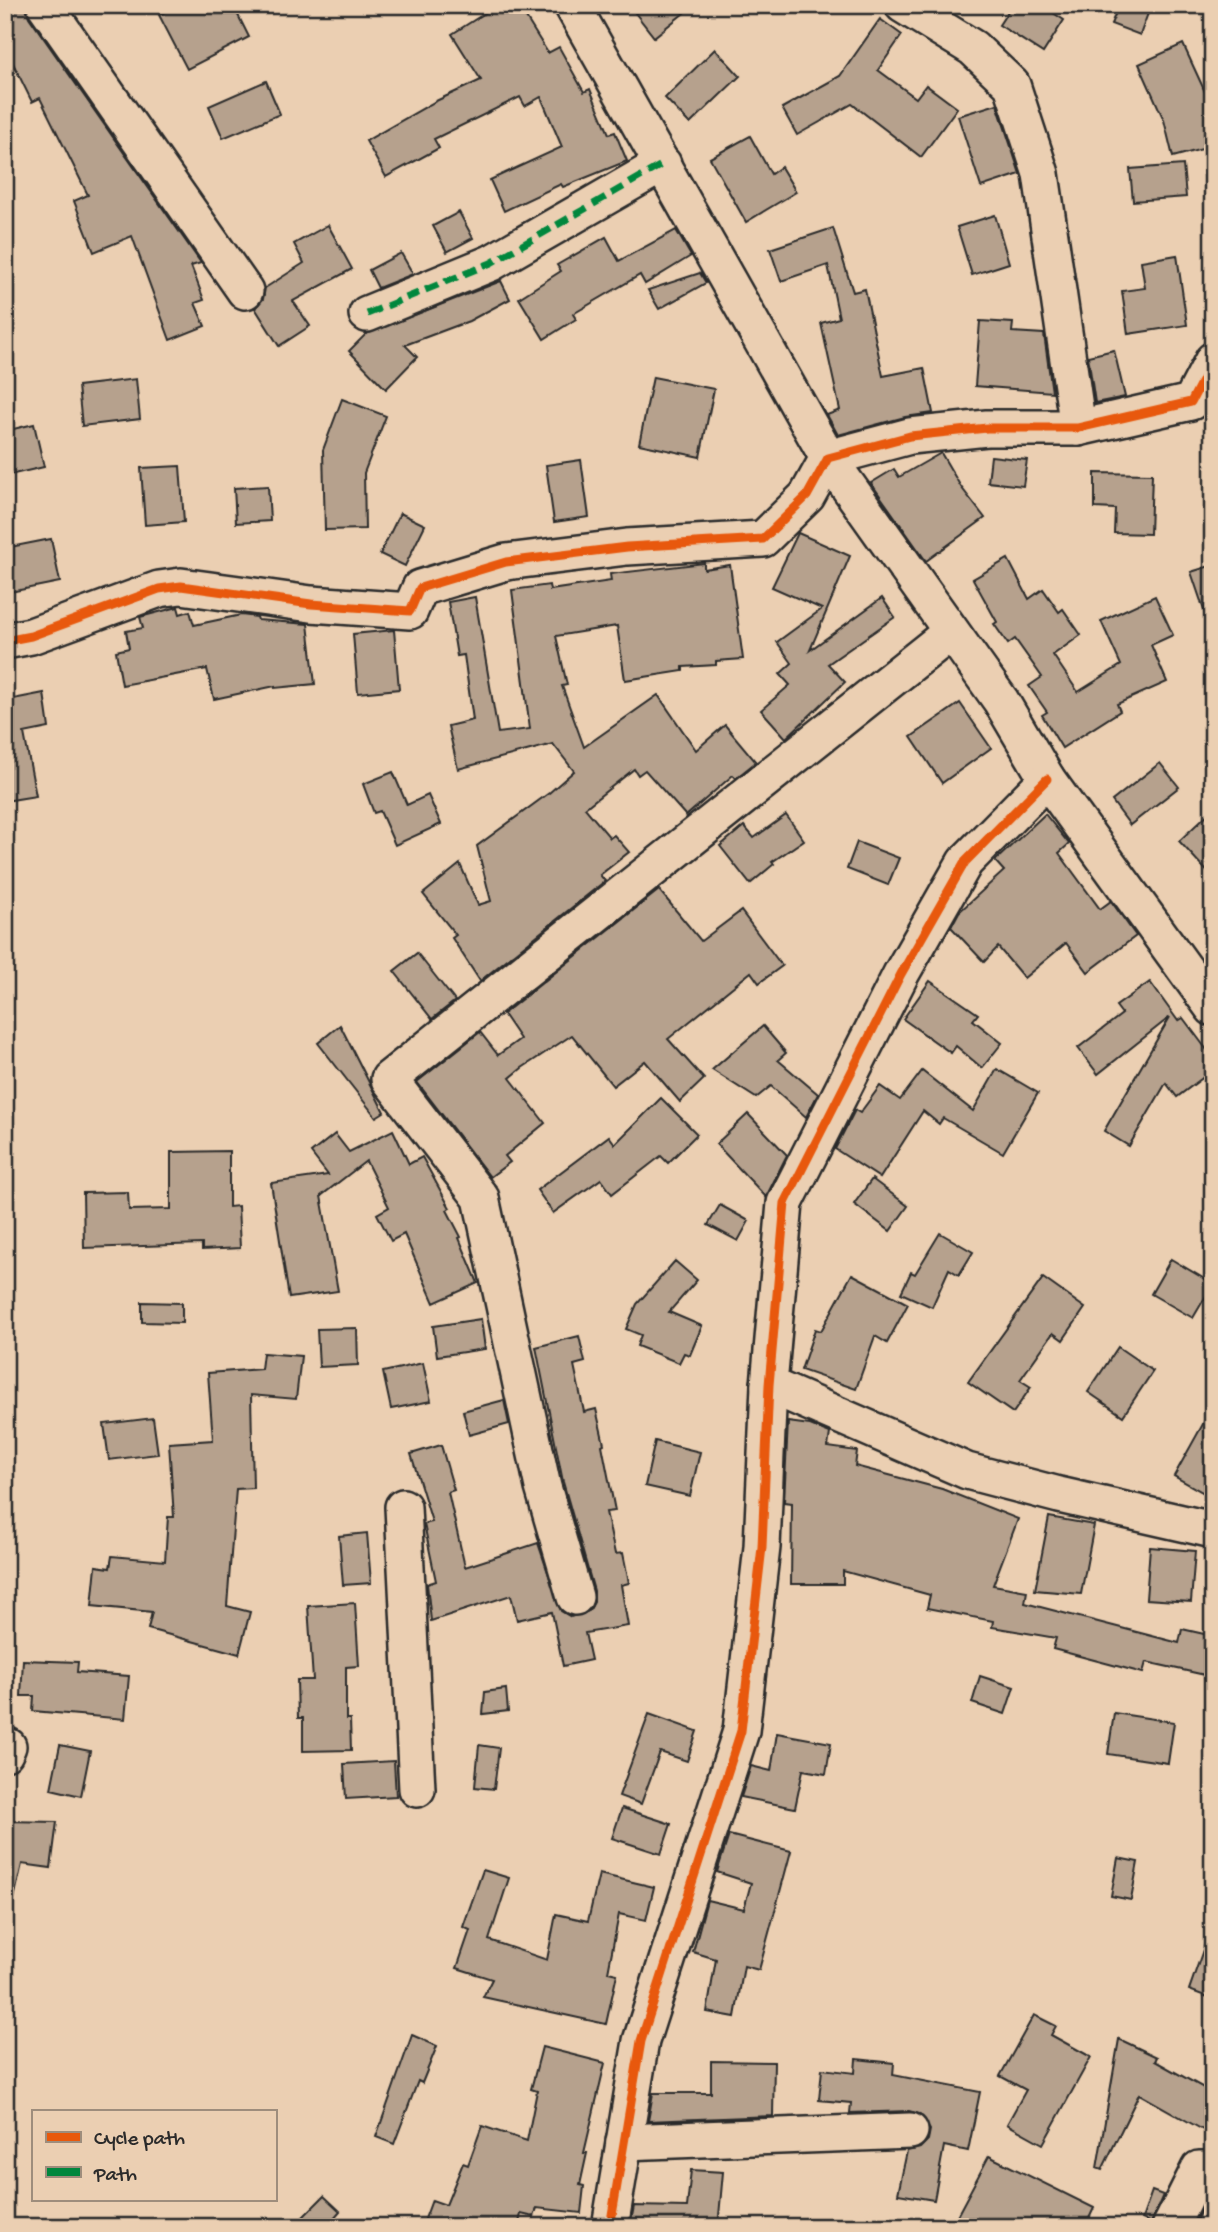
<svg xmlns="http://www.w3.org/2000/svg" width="1218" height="2232" viewBox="0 0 1218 2232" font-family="'Gochi Hand',sans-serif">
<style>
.building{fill:#b6a18d;stroke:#2b2b2b;stroke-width:2}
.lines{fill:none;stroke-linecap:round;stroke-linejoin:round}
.minor-casing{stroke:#2b2b2b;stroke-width:40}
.minor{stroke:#ebcfb2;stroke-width:35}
.quiet{stroke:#00873e;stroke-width:7;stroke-dasharray:14 7;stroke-linecap:butt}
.cycleway-casing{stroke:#ebcfb2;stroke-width:13}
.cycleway{stroke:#e8590c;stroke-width:9}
</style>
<rect width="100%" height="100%" fill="#ebcfb2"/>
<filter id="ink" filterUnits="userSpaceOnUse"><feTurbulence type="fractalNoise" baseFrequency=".0143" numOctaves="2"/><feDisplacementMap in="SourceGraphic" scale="14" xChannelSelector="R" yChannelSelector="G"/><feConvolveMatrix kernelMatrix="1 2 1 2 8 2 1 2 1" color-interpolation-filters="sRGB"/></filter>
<g filter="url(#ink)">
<!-- building -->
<g class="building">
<polygon points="5,5 25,5 29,17 201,263 191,266 204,300 195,303 205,326 170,340 132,236 94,252 74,201 88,195 40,98 32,102 5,47"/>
<polygon points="178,5 233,5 249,37 187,69 159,15"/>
<polygon points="498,5 518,5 548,53 559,47 584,92 590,89 609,134 615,132 627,161 563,187 561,184 504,211 490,180 562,147 541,97 525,106 520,97 434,139 439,148 386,177 366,141 436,101 481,80 452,34"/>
<polygon points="629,5 694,5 654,37"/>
<polygon points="1012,5 1041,5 1064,20 1043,53 999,25"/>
<polygon points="1119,5 1151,5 1140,35 1111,24"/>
<polygon points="880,19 902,35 878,70 916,98 926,85 957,108 921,157 852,104 797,135 782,108 840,76"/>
<polygon points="1183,44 1206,94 1209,93 1213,108 1213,146 1173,157 1164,120 1139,64"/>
<polygon points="715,49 740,76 690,124 665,98"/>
<polygon points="266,81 280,114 223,138 209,106"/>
<polygon points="997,104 1020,174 981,187 958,116"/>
<polygon points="750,136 771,174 781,167 796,192 746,222 710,158"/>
<polygon points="1183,165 1186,197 1133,201 1130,169"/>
<polygon points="459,212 473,238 447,252 433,226"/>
<polygon points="995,215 1009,263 972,275 957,227"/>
<polygon points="328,225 352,269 293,301 310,326 279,346 255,308 263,299 265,288 304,263 294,244"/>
<polygon points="833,228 853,292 865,289 883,376 924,368 933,413 905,417 838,435 827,415 840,410 821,323 839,318 828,265 781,281 770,249"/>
<polygon points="676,230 691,256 645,284 640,275 573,314 576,319 544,339 519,298 561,271 557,265 606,237 619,261"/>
<polygon points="401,253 413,274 378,288 369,270"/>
<polygon points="1177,255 1187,325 1128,334 1122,291 1145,288 1141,261"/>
<polygon points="700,273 706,283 659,309 648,290"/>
<polygon points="501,281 510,299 469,321 405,345 417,357 386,389 349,351 366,334"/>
<polygon points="980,321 1013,323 1012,332 1044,334 1052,392 975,386"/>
<polygon points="1114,350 1125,397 1095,403 1088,356"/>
<polygon points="653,377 714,389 700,457 639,444"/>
<polygon points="136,379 140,419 82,426 78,386"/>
<polygon points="342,399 386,416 364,473 365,529 325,530 323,450"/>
<polygon points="34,424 44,467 5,476 5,431"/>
<polygon points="941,453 961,487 985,518 926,561 871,483 894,469 899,477"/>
<polygon points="991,456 1027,460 1023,486 988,482"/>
<polygon points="581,460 589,517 554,522 546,465"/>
<polygon points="180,466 184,522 145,525 141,468"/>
<polygon points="1095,473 1152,474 1150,534 1114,533 1115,509 1095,508"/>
<polygon points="268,486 270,521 236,523 234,488"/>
<polygon points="400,513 425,525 405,566 380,554"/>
<polygon points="798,533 850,556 810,650 882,598 895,617 828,664 845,682 786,738 761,710 790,685 780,674 792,663 777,642 822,609 772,587"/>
<polygon points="51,539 60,582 5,593 5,548"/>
<polygon points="1008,559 1029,599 1043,589 1059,612 1063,609 1081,635 1053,655 1078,692 1121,665 1101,621 1155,596 1173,635 1151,645 1167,682 1117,704 1120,711 1062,748 1042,715 1047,712 1029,686 1042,677 1015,639 1008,644 994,624 997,622 973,579"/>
<polygon points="704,563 704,569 730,565 743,659 716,661 716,665 683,667 683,671 625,680 617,626 556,636 567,685 562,686 584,747 658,695 696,750 725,725 756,762 736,778 733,775 686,816 645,770 638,775 634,769 585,808 610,838 614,835 629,852 600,875 605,881 480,981 452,938 456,935 423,894 460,864 478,905 491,901 477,846 549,793 574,771 553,744 458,769 448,726 473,720 464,655 457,656 448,602 475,597 498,733 530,729 512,590 549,585 550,590 611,581 610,574"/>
<polygon points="1213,565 1213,624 1209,625 1191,572"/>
<polygon points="178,607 180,614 190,611 194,625 241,615 257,617 258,620 308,624 315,684 275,688 275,686 214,699 207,669 122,685 116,651 129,648 126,631 143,628 140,617"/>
<polygon points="394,630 399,689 358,693 353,634"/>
<polygon points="44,693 49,728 24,733 36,796 5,801 5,727 13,726 8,700"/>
<polygon points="960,703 991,748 942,783 911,737"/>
<polygon points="1160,763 1179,787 1130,825 1112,801"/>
<polygon points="393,772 407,805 428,795 441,824 395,845 380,811 374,813 363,784"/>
<polygon points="1213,809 1213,878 1179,841"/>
<polygon points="1045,814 1069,844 1059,853 1100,909 1111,901 1136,936 1088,972 1066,943 1024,978 998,947 984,962 951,927 959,912 1004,871 995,861"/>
<polygon points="786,815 804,840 772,862 774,864 750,884 720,846 744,826 754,838"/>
<polygon points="857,842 899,858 888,885 847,869"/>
<polygon points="659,890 701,941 741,911 782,966 759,983 751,972 668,1039 704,1079 680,1102 645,1061 613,1086 572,1035 522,1068 510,1078 545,1123 505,1156 510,1162 490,1177 417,1082 480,1032 498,1055 520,1039 503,1014"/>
<polygon points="417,953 455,1001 432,1019 394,971"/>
<polygon points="930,981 978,1014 973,1020 1002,1043 982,1068 956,1046 951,1053 903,1019"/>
<polygon points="1150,982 1178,1021 1183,1018 1213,1058 1213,1070 1177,1097 1166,1083 1129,1146 1104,1131 1170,1017 1098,1074 1078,1048 1122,1014 1116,1006"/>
<polygon points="340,1025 384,1112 376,1117 318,1043"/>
<polygon points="763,1026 786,1053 778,1060 818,1094 806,1117 771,1086 756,1098 712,1070"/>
<polygon points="997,1069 1038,1093 1003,1153 943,1118 939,1124 923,1111 880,1178 835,1149 855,1110 860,1113 880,1086 900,1100 922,1071 973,1111"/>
<polygon points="661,1098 697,1134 668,1163 661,1156 612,1194 601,1179 553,1213 537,1190 609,1136 615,1144"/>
<polygon points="748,1114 787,1155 766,1197 716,1144"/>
<polygon points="393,1130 409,1164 422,1157 450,1208 447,1210 461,1237 459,1238 478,1283 434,1303 404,1234 391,1241 377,1214 389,1207 366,1161 321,1196 338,1291 289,1298 271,1183 328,1175 311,1153 335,1134 349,1152"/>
<polygon points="229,1151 229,1207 238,1206 240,1248 202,1250 202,1244 84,1248 83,1193 128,1192 129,1210 171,1209 171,1152"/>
<polygon points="872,1179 908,1206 890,1231 854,1204"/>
<polygon points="720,1205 749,1221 738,1241 708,1225"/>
<polygon points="940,1233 973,1252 959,1275 949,1269 932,1307 901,1293 911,1272 915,1274"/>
<polygon points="1171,1259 1213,1284 1193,1318 1151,1294"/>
<polygon points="675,1261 697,1280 669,1312 702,1326 690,1355 684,1353 679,1363 637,1346 641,1335 626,1329 637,1304"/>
<polygon points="852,1274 908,1304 887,1343 875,1336 856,1389 801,1370 815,1329 821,1331"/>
<polygon points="1043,1278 1085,1308 1063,1340 1053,1333 1020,1380 1031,1387 1013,1413 968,1382"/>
<polygon points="142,1302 182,1303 182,1323 142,1322"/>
<polygon points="481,1319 485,1349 437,1356 433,1326"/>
<polygon points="357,1328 358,1365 319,1367 317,1329"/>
<polygon points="579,1336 585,1362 574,1365 584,1412 596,1409 604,1444 602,1445 615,1511 606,1512 615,1554 623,1553 629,1583 621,1585 628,1626 585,1633 591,1660 563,1666 552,1612 517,1620 511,1595 431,1621 427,1584 436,1581 424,1524 432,1522 411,1454 441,1445 454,1490 448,1492 465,1567 538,1543 561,1611 571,1617 589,1611 594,1602 594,1591 563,1482 536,1347"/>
<polygon points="1118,1347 1153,1371 1123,1416 1088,1392"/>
<polygon points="263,1353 301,1356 296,1399 251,1395 253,1488 236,1489 227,1606 250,1612 239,1654 148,1629 152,1612 92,1606 96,1566 110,1568 112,1556 165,1561 168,1517 174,1517 169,1443 213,1440 208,1373 261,1369"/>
<polygon points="423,1363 431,1401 391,1409 383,1372"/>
<polygon points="504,1400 509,1424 469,1435 463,1411"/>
<polygon points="1213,1406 1213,1498 1174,1476"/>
<polygon points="153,1418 158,1454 109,1460 104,1424"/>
<polygon points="788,1422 810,1425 830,1433 828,1447 857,1451 855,1466 942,1489 1018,1519 993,1585 1027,1591 1025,1603 1179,1643 1182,1629 1213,1636 1205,1675 1146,1662 1143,1673 1053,1649 1056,1638 992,1627 993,1621 927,1608 930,1595 843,1571 843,1584 791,1584 792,1503 784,1502"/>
<polygon points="655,1441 700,1452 690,1496 645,1486"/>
<polygon points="1049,1517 1094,1525 1081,1594 1035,1590"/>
<polygon points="367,1533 371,1583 343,1585 339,1536"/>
<polygon points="1150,1547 1195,1551 1191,1602 1146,1599"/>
<polygon points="355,1603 359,1666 346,1667 346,1719 350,1719 351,1750 303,1751 303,1718 298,1718 297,1680 313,1680 308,1606"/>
<polygon points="23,1660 78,1662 77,1672 129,1676 125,1719 33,1711 34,1696 21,1696"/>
<polygon points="980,1676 1014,1687 1005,1714 972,1703"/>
<polygon points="506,1689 508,1711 483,1714 485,1692"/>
<polygon points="1114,1713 1174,1722 1168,1763 1108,1754"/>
<polygon points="649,1714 697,1731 687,1761 660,1752 641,1804 619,1796"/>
<polygon points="777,1733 831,1743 826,1774 803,1770 795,1808 741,1797 751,1766 771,1771"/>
<polygon points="60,1745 90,1751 81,1796 51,1789"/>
<polygon points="479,1745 499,1748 494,1789 475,1787"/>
<polygon points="394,1761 396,1796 346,1799 344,1764"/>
<polygon points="622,1808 671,1824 661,1854 612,1838"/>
<polygon points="5,1821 57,1822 51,1868 22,1864 13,1903 5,1902"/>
<polygon points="729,1835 791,1851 759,1970 744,1966 735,2017 707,2012 716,1959 693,1952 707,1900 744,1909 751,1883 717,1872"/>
<polygon points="1118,1858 1138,1862 1131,1900 1111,1896"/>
<polygon points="483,1870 509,1878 489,1940 547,1960 556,1914 588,1921 599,1874 654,1887 646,1920 619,1914 608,1972 617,1974 606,2024 483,1997 492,1979 457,1968 470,1930 463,1927"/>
<polygon points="1210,1930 1213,1931 1213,1999 1189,1990"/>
<polygon points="1034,2015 1056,2026 1051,2035 1091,2057 1043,2144 1007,2124 1026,2090 1000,2076"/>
<polygon points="412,2035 437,2046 422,2083 418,2081 394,2144 376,2137"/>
<polygon points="1119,2039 1157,2057 1155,2061 1213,2093 1213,2112 1203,2130 1139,2094 1102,2170 1097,2168"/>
<polygon points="542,2047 605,2063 584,2153 587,2153 580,2185 584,2186 581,2213 537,2208 534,2217 521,2214 518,2227 422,2227 432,2200 446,2205 463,2163 468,2165 482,2126 527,2141 537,2091 531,2089"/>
<polygon points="856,2059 894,2063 893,2075 980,2092 968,2151 944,2146 934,2200 898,2194 907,2151 920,2148 928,2140 930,2130 920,2114 909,2111 850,2113 851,2103 819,2100 822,2069 855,2073"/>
<polygon points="711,2061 774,2062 773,2116 648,2121 653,2093 711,2093"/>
<polygon points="989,2156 1094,2208 1085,2227 951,2227"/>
<polygon points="691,2170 723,2172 718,2227 630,2227 634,2206 687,2207"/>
<polygon points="1152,2191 1163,2195 1151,2223 1142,2219"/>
<polygon points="324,2196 340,2211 326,2227 293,2227"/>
<polygon points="1202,2208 1213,2212 1213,2227 1193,2227"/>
</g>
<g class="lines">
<!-- minor casing -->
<g class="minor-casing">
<g id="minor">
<polyline points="45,5 245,291"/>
<polyline points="572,5 828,458 1001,701 1047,779 1213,1008"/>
<polyline points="903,5 973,48 1012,85 1041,174 1078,428"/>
<polyline points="367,314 491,263 663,164"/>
<polyline points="5,641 31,636 159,589 181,586 311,604 410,611 420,588 506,562 627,547 763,539 807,496 828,458 910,436 987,428 1078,428 1191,402 1213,360"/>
<polyline points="769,1385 967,1471 1059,1495 1213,1530"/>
<polyline points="403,1507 417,1789"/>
<polyline points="575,1597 543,1487 481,1198 389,1079 951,632"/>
<polyline points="5,1753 8,1746"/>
<polyline points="624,2142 910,2131"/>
<polyline points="610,2227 641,2041 741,1731 762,1547 769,1385 785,1203 901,974 965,862 1047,779"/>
<polyline points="1170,2227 1199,2169 1213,2169"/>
</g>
</g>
<!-- minor -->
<use href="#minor" class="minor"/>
<!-- quiet -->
<polyline class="quiet" points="367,314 491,263 663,164"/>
<!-- cycleway casing -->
<g class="cycleway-casing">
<g id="cycleway">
<polyline points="5,641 31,636 159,589 181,586 311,604 410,611 420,588 506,562 627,547 763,539 807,496 828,458 910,436 987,428 1078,428 1191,402 1213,360"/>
<polyline points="610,2227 641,2041 741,1731 762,1547 769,1385 785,1203 901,974 965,862 1047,779"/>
</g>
</g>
<!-- cycleway -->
<use href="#cycleway" class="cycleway"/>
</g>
</g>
<!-- margin -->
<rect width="1218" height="2232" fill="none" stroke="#ebcfb2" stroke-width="28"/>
<rect x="14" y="14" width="1190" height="2204" fill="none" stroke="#2b2b2b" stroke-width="2.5" filter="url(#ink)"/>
<!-- legend -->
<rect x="32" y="2110" width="245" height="91" fill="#ebcfb2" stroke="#9e8d7c" stroke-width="2"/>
<rect x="46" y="2132" width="35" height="10" fill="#e8590c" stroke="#9e8d7c" stroke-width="2"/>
<text x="94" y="2144" font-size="21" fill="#2b2b2b">Cycle path</text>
<rect x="46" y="2167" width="35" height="10" fill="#00873e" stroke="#9e8d7c" stroke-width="2"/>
<text x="94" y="2180" font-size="21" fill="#2b2b2b">Path</text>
</svg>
